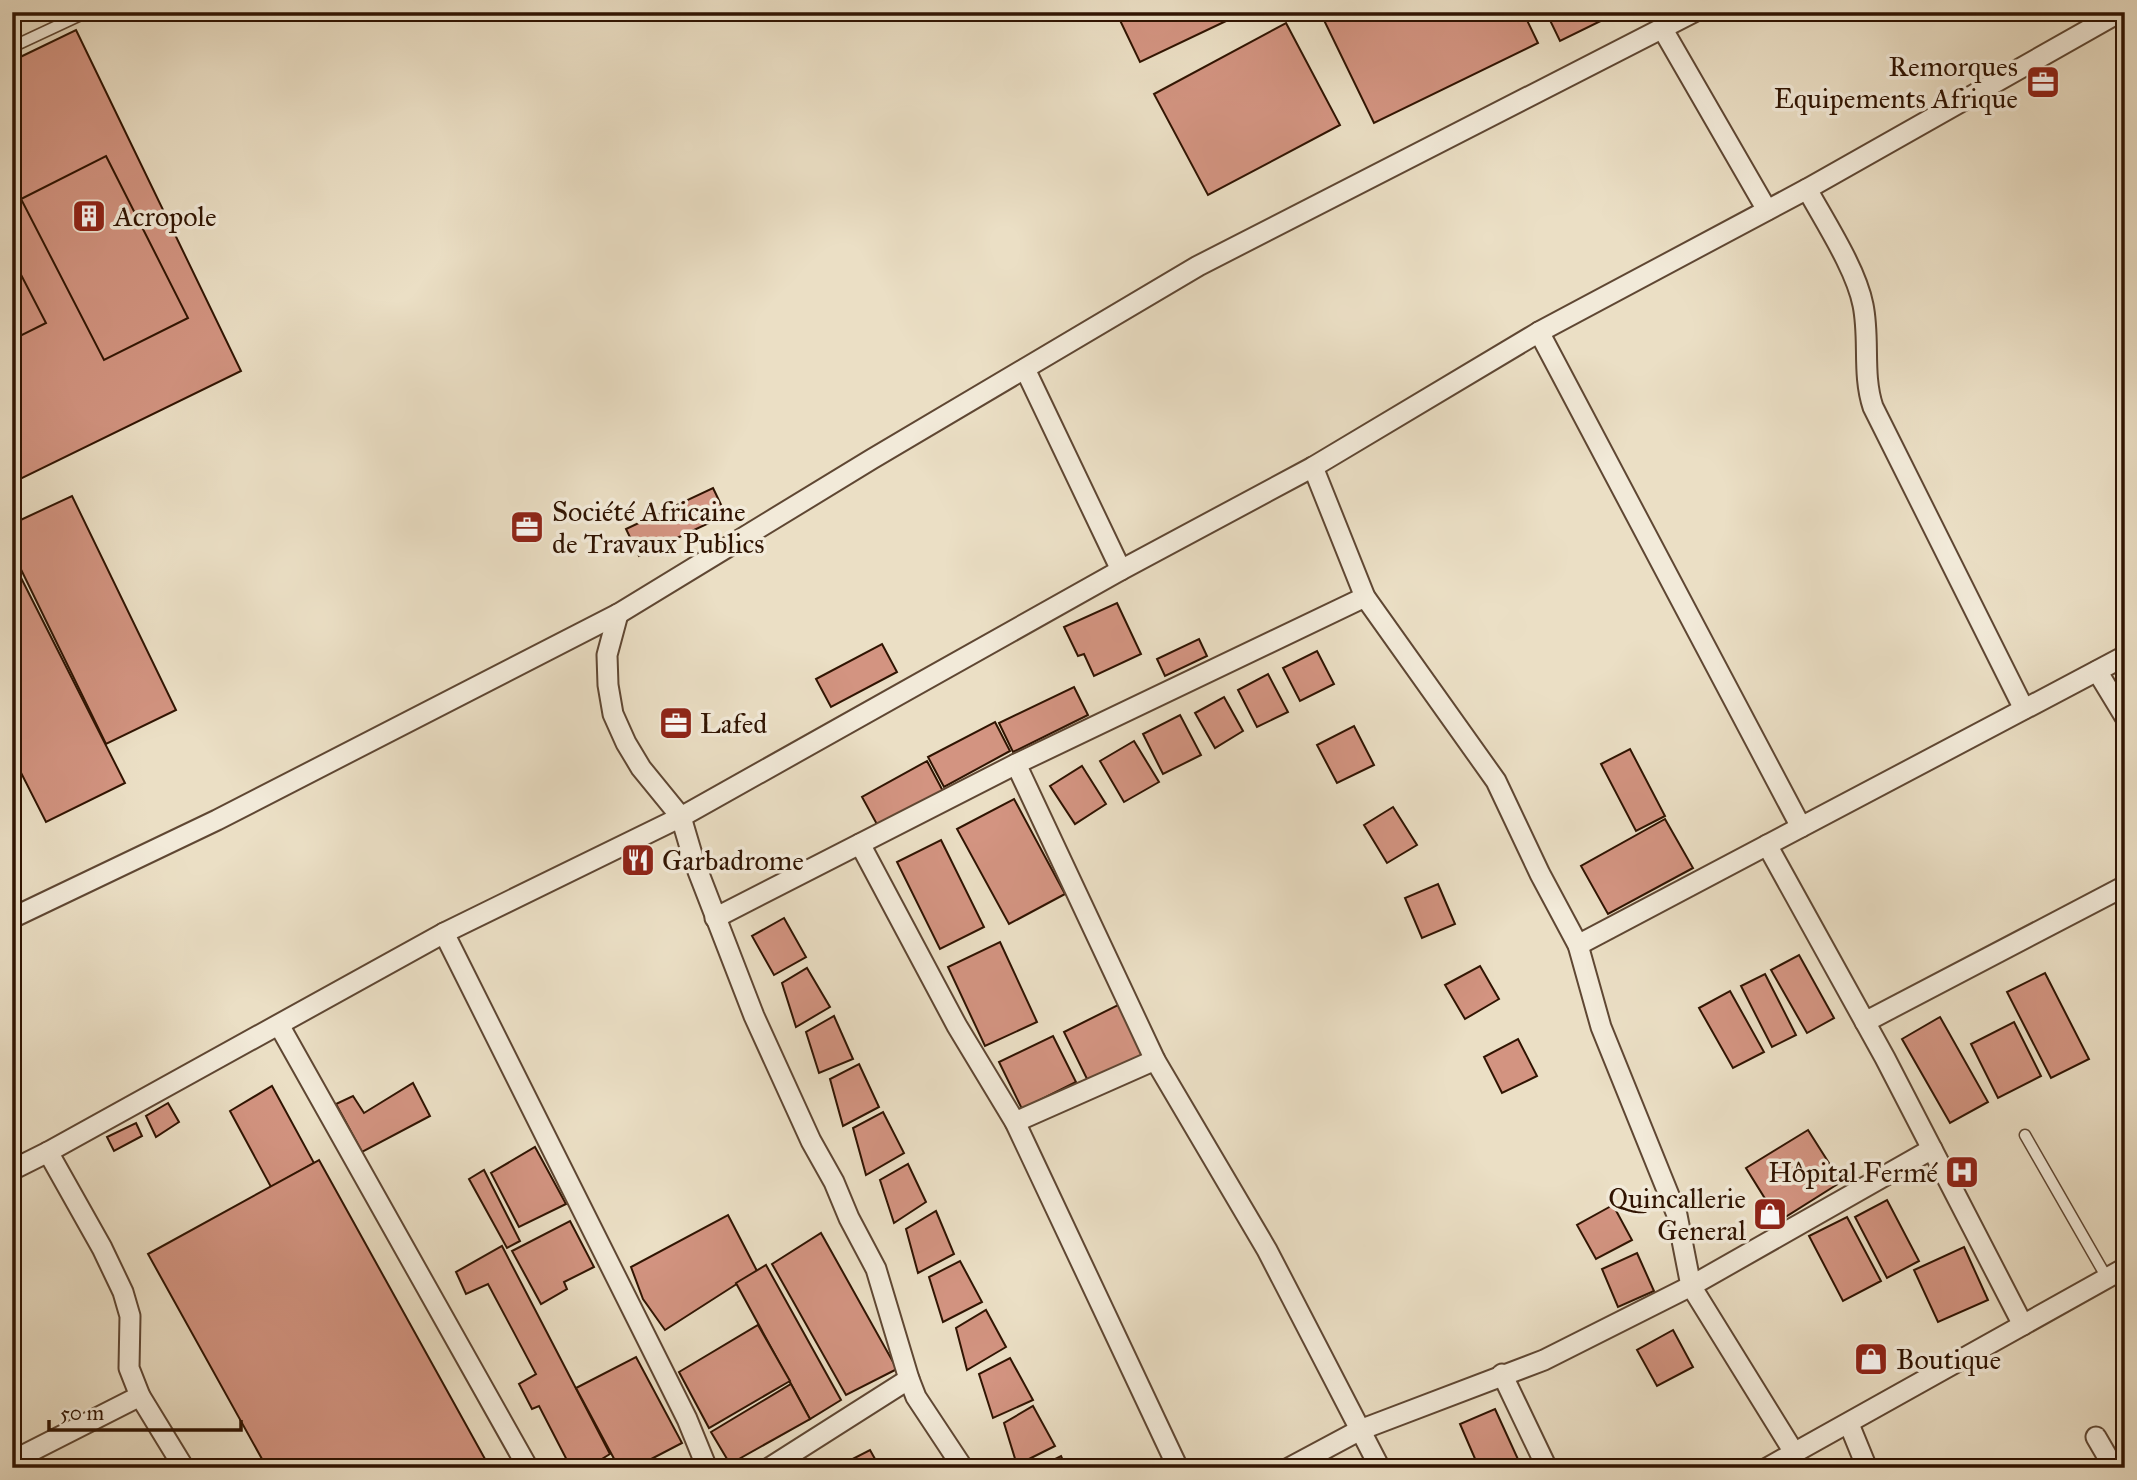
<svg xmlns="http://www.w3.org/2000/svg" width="2137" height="1480" viewBox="0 0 2137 1480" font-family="'IM FELL Great Primer',serif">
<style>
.building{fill:#d39481;stroke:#301402;stroke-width:2}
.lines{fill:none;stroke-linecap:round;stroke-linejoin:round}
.service-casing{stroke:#5f4733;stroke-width:13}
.minor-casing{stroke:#5f4733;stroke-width:23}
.service{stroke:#f2ead9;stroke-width:10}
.minor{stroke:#f2ead9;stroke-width:19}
.labels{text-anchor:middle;stroke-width:7;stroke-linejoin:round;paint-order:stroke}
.poi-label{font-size:28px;fill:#301402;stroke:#f2ead9;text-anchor:start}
</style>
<rect width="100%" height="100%" fill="#ebdfc5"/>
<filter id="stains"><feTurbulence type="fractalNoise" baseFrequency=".00286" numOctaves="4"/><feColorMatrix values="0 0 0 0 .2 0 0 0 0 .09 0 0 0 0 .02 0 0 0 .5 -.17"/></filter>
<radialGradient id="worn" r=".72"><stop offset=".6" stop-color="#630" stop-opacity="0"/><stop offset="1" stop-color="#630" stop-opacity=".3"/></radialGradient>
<!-- building -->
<g class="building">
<polygon points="1116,12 1245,12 1140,62"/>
<polygon points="1320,12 1523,12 1538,43 1374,123"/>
<polygon points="1546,12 1619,12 1560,41"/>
<polygon points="1286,23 1340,125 1208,195 1154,94"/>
<polygon points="76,30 241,371 12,483 12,61"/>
<polygon points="106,156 188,318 104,360 21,199"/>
<polygon points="17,267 46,323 12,340 12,270"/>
<polygon points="713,488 726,515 639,556 626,529"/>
<polygon points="72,496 176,710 106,744 12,551 12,524"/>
<polygon points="12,560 125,783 46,822 12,755"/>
<polygon points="1117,603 1141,654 1094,676 1084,654 1078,656 1064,627"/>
<polygon points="1199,639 1207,656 1165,676 1157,659"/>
<polygon points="882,644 897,672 831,707 816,679"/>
<polygon points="1317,651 1334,684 1300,701 1283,668"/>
<polygon points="1268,674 1288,712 1257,727 1238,690"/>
<polygon points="1074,687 1088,715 1013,752 999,723"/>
<polygon points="1224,697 1243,731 1215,748 1195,713"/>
<polygon points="1180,715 1201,755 1163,774 1143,734"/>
<polygon points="995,722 1010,751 944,787 928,757"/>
<polygon points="1354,726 1374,765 1337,783 1317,745"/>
<polygon points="1134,741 1159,782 1124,802 1100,761"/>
<polygon points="1630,749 1665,816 1636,831 1601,764"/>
<polygon points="927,761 944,793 879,828 862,797"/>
<polygon points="1082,766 1106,804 1075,824 1050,786"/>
<polygon points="1014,799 1065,894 1009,924 957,829"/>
<polygon points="1393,807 1417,845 1387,863 1364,825"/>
<polygon points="1665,819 1693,868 1608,914 1581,866"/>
<polygon points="941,840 984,927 940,949 897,862"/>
<polygon points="1438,884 1455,924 1422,938 1405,898"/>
<polygon points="784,918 806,957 774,975 752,936"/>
<polygon points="1000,942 1037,1022 985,1046 948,967"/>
<polygon points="1799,955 1834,1018 1807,1033 1771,970"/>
<polygon points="1480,966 1499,999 1465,1019 1445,985"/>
<polygon points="807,968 830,1007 796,1027 782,983"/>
<polygon points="2045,973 2089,1059 2051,1078 2007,992"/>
<polygon points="1765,974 1796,1035 1772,1047 1741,986"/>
<polygon points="1730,991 1764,1052 1733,1068 1699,1008"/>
<polygon points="1122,1003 1147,1053 1088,1081 1064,1032"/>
<polygon points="834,1016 853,1059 819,1073 806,1032"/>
<polygon points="1940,1017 1988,1102 1950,1123 1902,1039"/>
<polygon points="2014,1022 2041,1076 1998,1098 1971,1044"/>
<polygon points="1053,1036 1076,1082 1022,1109 999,1062"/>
<polygon points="1518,1039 1537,1076 1502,1093 1484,1057"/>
<polygon points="859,1064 879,1107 843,1126 830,1079"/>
<polygon points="413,1083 430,1116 362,1152 336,1104 353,1096 364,1113"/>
<polygon points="272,1086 314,1163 271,1187 230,1111"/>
<polygon points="168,1103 179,1122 156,1137 146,1116"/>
<polygon points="883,1112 904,1153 866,1175 853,1128"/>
<polygon points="136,1123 142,1136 114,1151 107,1137"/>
<polygon points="1808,1130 1841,1182 1779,1221 1746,1168"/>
<polygon points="535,1147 566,1204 519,1227 491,1173"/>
<polygon points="319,1160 490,1468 267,1468 148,1254"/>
<polygon points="908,1164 926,1202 894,1223 880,1180"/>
<polygon points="484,1170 520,1241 507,1248 469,1179"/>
<polygon points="1887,1200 1919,1261 1887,1278 1855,1217"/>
<polygon points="1613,1205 1632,1240 1596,1259 1577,1225"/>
<polygon points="936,1211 954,1254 918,1273 906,1229"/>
<polygon points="728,1215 757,1271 665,1330 643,1299 631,1267"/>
<polygon points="1847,1217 1881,1281 1843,1301 1809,1236"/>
<polygon points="570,1221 594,1267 564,1282 567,1289 541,1304 512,1251"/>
<polygon points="821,1233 897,1369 846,1395 772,1264"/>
<polygon points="502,1246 610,1454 587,1468 571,1468 539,1406 532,1409 519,1384 536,1374 488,1284 466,1294 456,1272"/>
<polygon points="1964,1247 1988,1300 1938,1322 1914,1270"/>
<polygon points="1637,1253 1654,1291 1618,1307 1602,1269"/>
<polygon points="960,1261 982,1302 943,1322 929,1277"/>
<polygon points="766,1265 841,1400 810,1419 736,1283"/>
<polygon points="986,1310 1006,1347 967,1370 956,1328"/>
<polygon points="758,1325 790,1381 709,1428 679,1372"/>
<polygon points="1673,1330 1693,1367 1657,1386 1637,1350"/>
<polygon points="636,1357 682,1443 634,1468 619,1468 576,1388"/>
<polygon points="1010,1358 1033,1400 993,1418 979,1374"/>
<polygon points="791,1384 810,1419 730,1464 711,1432"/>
<polygon points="1033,1406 1055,1446 1017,1465 1004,1423"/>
<polygon points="1495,1409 1522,1468 1479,1468 1460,1424"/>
<polygon points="870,1450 880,1468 835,1468"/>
<polygon points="1061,1456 1066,1468 1037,1468"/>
</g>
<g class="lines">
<!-- service casing -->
<g class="service-casing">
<g id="service">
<polyline points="12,47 87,12"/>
<polyline points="2025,1135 2107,1278"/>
</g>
</g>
<!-- minor casing -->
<g class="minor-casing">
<g id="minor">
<polyline points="1662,28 1767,210"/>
<path d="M1807 189C1825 222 1856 269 1863 305 1870 339 1862 374 1873 407L2024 709"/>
<polyline points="1539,332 1801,827"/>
<polyline points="1025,369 1121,570"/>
<polyline points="1313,467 1365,597 1496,781 1540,874 1578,945 1601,1027 1677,1215 1691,1286 1795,1454"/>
<polyline points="618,614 607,655 608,685 613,714 626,743 641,768 681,817 694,861 754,1016 811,1141 834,1182 849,1218 876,1269 909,1379 916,1397 963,1468"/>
<polyline points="2097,671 2125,717"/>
<polyline points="1016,764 1155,1060 1267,1250 1380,1468"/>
<polyline points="860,844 957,1026 1015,1122 1178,1468"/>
<polyline points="1767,845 1885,1058 2023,1325"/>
<polyline points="12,918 217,820 618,614 872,459 1198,266 1694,12"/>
<polyline points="715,918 1016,764 1365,597"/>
<polyline points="444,933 687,1419 707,1468"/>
<polyline points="1578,945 2125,656"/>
<polyline points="1865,1022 2125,886"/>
<polyline points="279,1025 528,1468"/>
<polyline points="1015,1122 1155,1060"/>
<polyline points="48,1152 102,1248 123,1292 130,1316 129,1368 140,1396 184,1468"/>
<polyline points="12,1170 48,1152 444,933 681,817 1121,570 1313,467 1539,332 1807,189 2120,12"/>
<polyline points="1502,1374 1547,1468"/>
<polyline points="1849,1424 1867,1468"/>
<polyline points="2096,1437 2114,1468"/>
<polyline points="12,1461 140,1396"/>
<polyline points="769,1468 909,1379"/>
<polyline points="1289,1468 1360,1430 1544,1360 1691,1286 1932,1149"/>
<polyline points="1767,1468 2125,1268"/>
</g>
</g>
<!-- service -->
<use href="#service" class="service"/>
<!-- minor -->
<use href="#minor" class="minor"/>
</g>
<!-- icons -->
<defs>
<g id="office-square" transform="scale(1.75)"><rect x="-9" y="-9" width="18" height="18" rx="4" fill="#8f2418" stroke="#f2ead9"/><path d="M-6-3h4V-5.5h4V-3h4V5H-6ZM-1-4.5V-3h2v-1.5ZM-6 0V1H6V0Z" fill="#fff"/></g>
<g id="building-square" transform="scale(1.75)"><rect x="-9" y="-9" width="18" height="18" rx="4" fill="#8f2418" stroke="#f2ead9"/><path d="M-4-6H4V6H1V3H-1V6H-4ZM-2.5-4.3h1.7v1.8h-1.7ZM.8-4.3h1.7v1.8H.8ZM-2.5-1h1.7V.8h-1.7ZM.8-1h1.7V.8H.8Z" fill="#fff"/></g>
<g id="restaurant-square" transform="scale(1.75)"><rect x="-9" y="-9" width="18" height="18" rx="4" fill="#8f2418" stroke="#f2ead9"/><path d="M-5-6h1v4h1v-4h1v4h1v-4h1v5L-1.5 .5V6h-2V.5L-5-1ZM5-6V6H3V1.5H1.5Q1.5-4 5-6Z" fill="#fff"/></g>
<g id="hospital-square" transform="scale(1.75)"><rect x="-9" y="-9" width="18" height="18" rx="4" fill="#8f2418" stroke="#f2ead9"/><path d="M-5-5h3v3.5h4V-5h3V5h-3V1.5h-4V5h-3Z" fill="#fff"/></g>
<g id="shop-square" transform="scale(1.75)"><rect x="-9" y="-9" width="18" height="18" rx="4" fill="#8f2418" stroke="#f2ead9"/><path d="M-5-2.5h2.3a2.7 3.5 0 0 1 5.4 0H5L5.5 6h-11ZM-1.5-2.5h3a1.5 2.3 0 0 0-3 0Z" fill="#fff"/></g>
</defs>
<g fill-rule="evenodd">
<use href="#office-square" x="2043" y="82"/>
<use href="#building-square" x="89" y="216"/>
<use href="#office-square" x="527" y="527"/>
<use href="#office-square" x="676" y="723"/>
<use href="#restaurant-square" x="638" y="860"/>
<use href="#hospital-square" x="1962" y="1172"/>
<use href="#shop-square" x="1770" y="1214"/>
<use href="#shop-square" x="1871" y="1359"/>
</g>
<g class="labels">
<!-- poi labels -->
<g class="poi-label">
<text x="2018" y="76" text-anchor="end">Remorques<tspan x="2018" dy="32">Equipements Afrique</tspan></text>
<text x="114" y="226">Acropole</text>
<text x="552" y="521">Société Africaine<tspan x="552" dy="32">de Travaux Publics</tspan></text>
<text x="700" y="733">Lafed</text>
<text x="662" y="870">Garbadrome</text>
<text x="1938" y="1182" text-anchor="end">Hôpital Fermé</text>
<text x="1746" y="1208" text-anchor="end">Quincallerie<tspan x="1746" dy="32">General</tspan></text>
<text x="1896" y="1369">Boutique</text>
</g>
</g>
<!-- margin -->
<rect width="2137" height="1480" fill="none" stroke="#ebdfc5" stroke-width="42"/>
<rect x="14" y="14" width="2109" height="1452" fill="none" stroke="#301402" stroke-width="3.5"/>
<rect x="21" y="21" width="2095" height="1438" fill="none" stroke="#301402" stroke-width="2"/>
<!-- scale -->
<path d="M49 1420v10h192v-10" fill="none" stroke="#301402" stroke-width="3.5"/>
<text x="60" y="1420" font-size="21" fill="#301402" stroke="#f2ead9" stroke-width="5" paint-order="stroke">50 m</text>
<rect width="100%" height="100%" filter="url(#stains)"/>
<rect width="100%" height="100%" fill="url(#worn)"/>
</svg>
